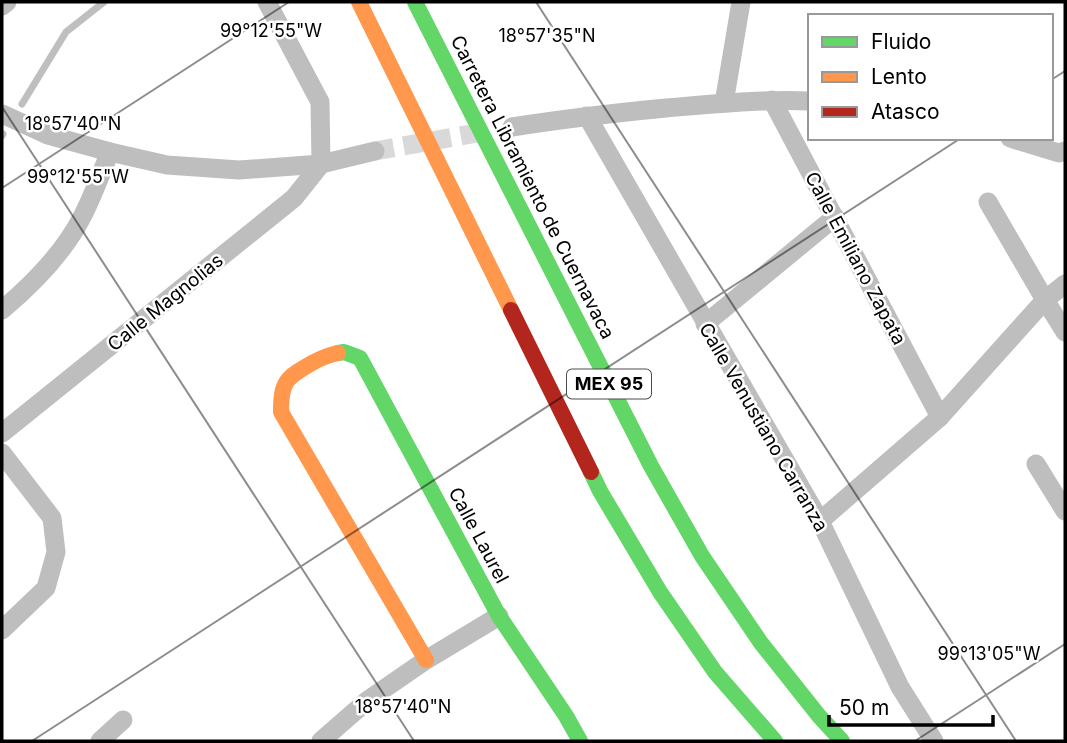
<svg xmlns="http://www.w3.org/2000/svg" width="1067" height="743" viewBox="0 0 1067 743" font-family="Inter,sans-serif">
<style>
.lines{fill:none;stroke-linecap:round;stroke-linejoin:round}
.stream{stroke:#bfbfbf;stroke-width:7}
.street-tunnel{stroke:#d9d9d9;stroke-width:19;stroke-dasharray:19 10;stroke-linecap:butt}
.street{stroke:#bebebe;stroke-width:19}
.fast{stroke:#63d668;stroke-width:16}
.slow{stroke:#ff974d;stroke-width:16}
.jam{stroke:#b3261e;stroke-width:16}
.ticks{fill:none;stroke:#000;stroke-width:2;stroke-opacity:0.45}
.labels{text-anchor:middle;stroke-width:5;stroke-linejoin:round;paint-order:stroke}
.shield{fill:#fff;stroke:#4c4c4c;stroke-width:2}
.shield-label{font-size:18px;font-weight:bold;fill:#000}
.street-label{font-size:19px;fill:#000;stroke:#fff}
.ticks-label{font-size:18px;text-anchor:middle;fill:#000;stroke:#fff;stroke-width:5;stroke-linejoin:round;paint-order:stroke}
</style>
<rect width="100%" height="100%" fill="#fff"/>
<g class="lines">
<!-- stream -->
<g class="stream">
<polyline points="22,104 66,32 104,2"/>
<polyline points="2,136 3,134"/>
</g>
<!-- street-tunnel -->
<polyline class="street-tunnel" points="375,151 488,131"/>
<!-- street -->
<g class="street">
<polyline points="2,6 7,2"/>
<polyline points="772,100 940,417"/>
<polyline points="724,103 741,2"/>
<polyline points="2,114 48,135 110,152 167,165 239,170 321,164 375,151"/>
<polyline points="587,116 820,521 900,687 934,741"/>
<path d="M512 127C563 119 614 113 666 108 714 104 761 99 810 101"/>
<polyline points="1010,138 1059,153 1065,151"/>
<polyline points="988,202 1045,300 1065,332"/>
<path d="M2 310C33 284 63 254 82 217 93 196 101 173 110 152"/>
<polyline points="705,324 835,217"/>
<polyline points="2,433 294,198 321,164 320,102 267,2"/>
<polyline points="2,453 52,518 56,552 46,588 2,630"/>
<polyline points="1036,464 1065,511"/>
<polyline points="820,521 940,417 1045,300 1065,284"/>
<polyline points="100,741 123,720"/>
<polyline points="321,741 368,700 426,660 499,616"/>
</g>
<!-- fast -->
<g class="fast">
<polyline points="415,2 651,466 702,556 761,643 819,716 842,741"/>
<polyline points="338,353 344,352 360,358 499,616 566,716 580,741"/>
<polyline points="591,472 600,491 660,592 715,672 775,741"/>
</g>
<!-- slow -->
<g class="slow">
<polyline points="359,2 511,310"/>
<path d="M338 353C328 355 321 358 312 363 286 378 281 381 281 412L426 660"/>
</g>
<!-- jam -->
<polyline class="jam" points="511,310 591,472"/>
</g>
<!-- ticks -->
<path class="ticks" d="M536 2 1016 741M1051 80 1065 71M2 107 414 741M2 188 289 2M32 741 961 138M915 741 1065 644"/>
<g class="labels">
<!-- shield labels -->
<rect class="shield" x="567" y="369.5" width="84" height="29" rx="5"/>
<g class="shield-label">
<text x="609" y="390">MEX 95</text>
</g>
<!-- street labels -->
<g class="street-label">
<text transform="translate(533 187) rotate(63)" y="7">Carretera Libramiento de Cuernavaca</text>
<text transform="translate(856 258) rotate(62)" y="7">Calle Emiliano Zapata</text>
<text transform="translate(165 302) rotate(-39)" y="7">Calle Magnolias</text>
<text transform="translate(764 427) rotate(60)" y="7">Calle Venustiano Carranza</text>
<text transform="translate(479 535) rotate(62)" y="7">Calle Laurel</text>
</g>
</g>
<g class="ticks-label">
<text x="271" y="37">99°12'55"W</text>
<text x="547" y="42">18°57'35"N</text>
<text x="73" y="130">18°57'40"N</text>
<text x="78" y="183">99°12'55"W</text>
<text x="989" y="660">99°13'05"W</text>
<text x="403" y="713">18°57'40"N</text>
</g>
<!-- border -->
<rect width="1067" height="743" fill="none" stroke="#000000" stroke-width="7"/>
<!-- legend -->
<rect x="808" y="14" width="245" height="126" fill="#ffffff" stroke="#999999" stroke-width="2"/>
<rect x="822" y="37" width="35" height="10" fill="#63d668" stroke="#999999" stroke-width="2"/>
<text x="871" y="49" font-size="21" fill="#000000">Fluido</text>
<rect x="822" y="72" width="35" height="10" fill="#ff974d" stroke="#999999" stroke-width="2"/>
<text x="871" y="84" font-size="21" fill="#000000">Lento</text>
<rect x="822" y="107" width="35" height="10" fill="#b3261e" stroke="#999999" stroke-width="2"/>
<text x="871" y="119" font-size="21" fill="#000000">Atasco</text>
<!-- scale -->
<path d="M829 715v10h164v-10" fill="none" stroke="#000000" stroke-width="3.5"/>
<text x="839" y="715" font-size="21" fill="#000000" stroke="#ffffff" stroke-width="5" paint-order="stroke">50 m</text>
</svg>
